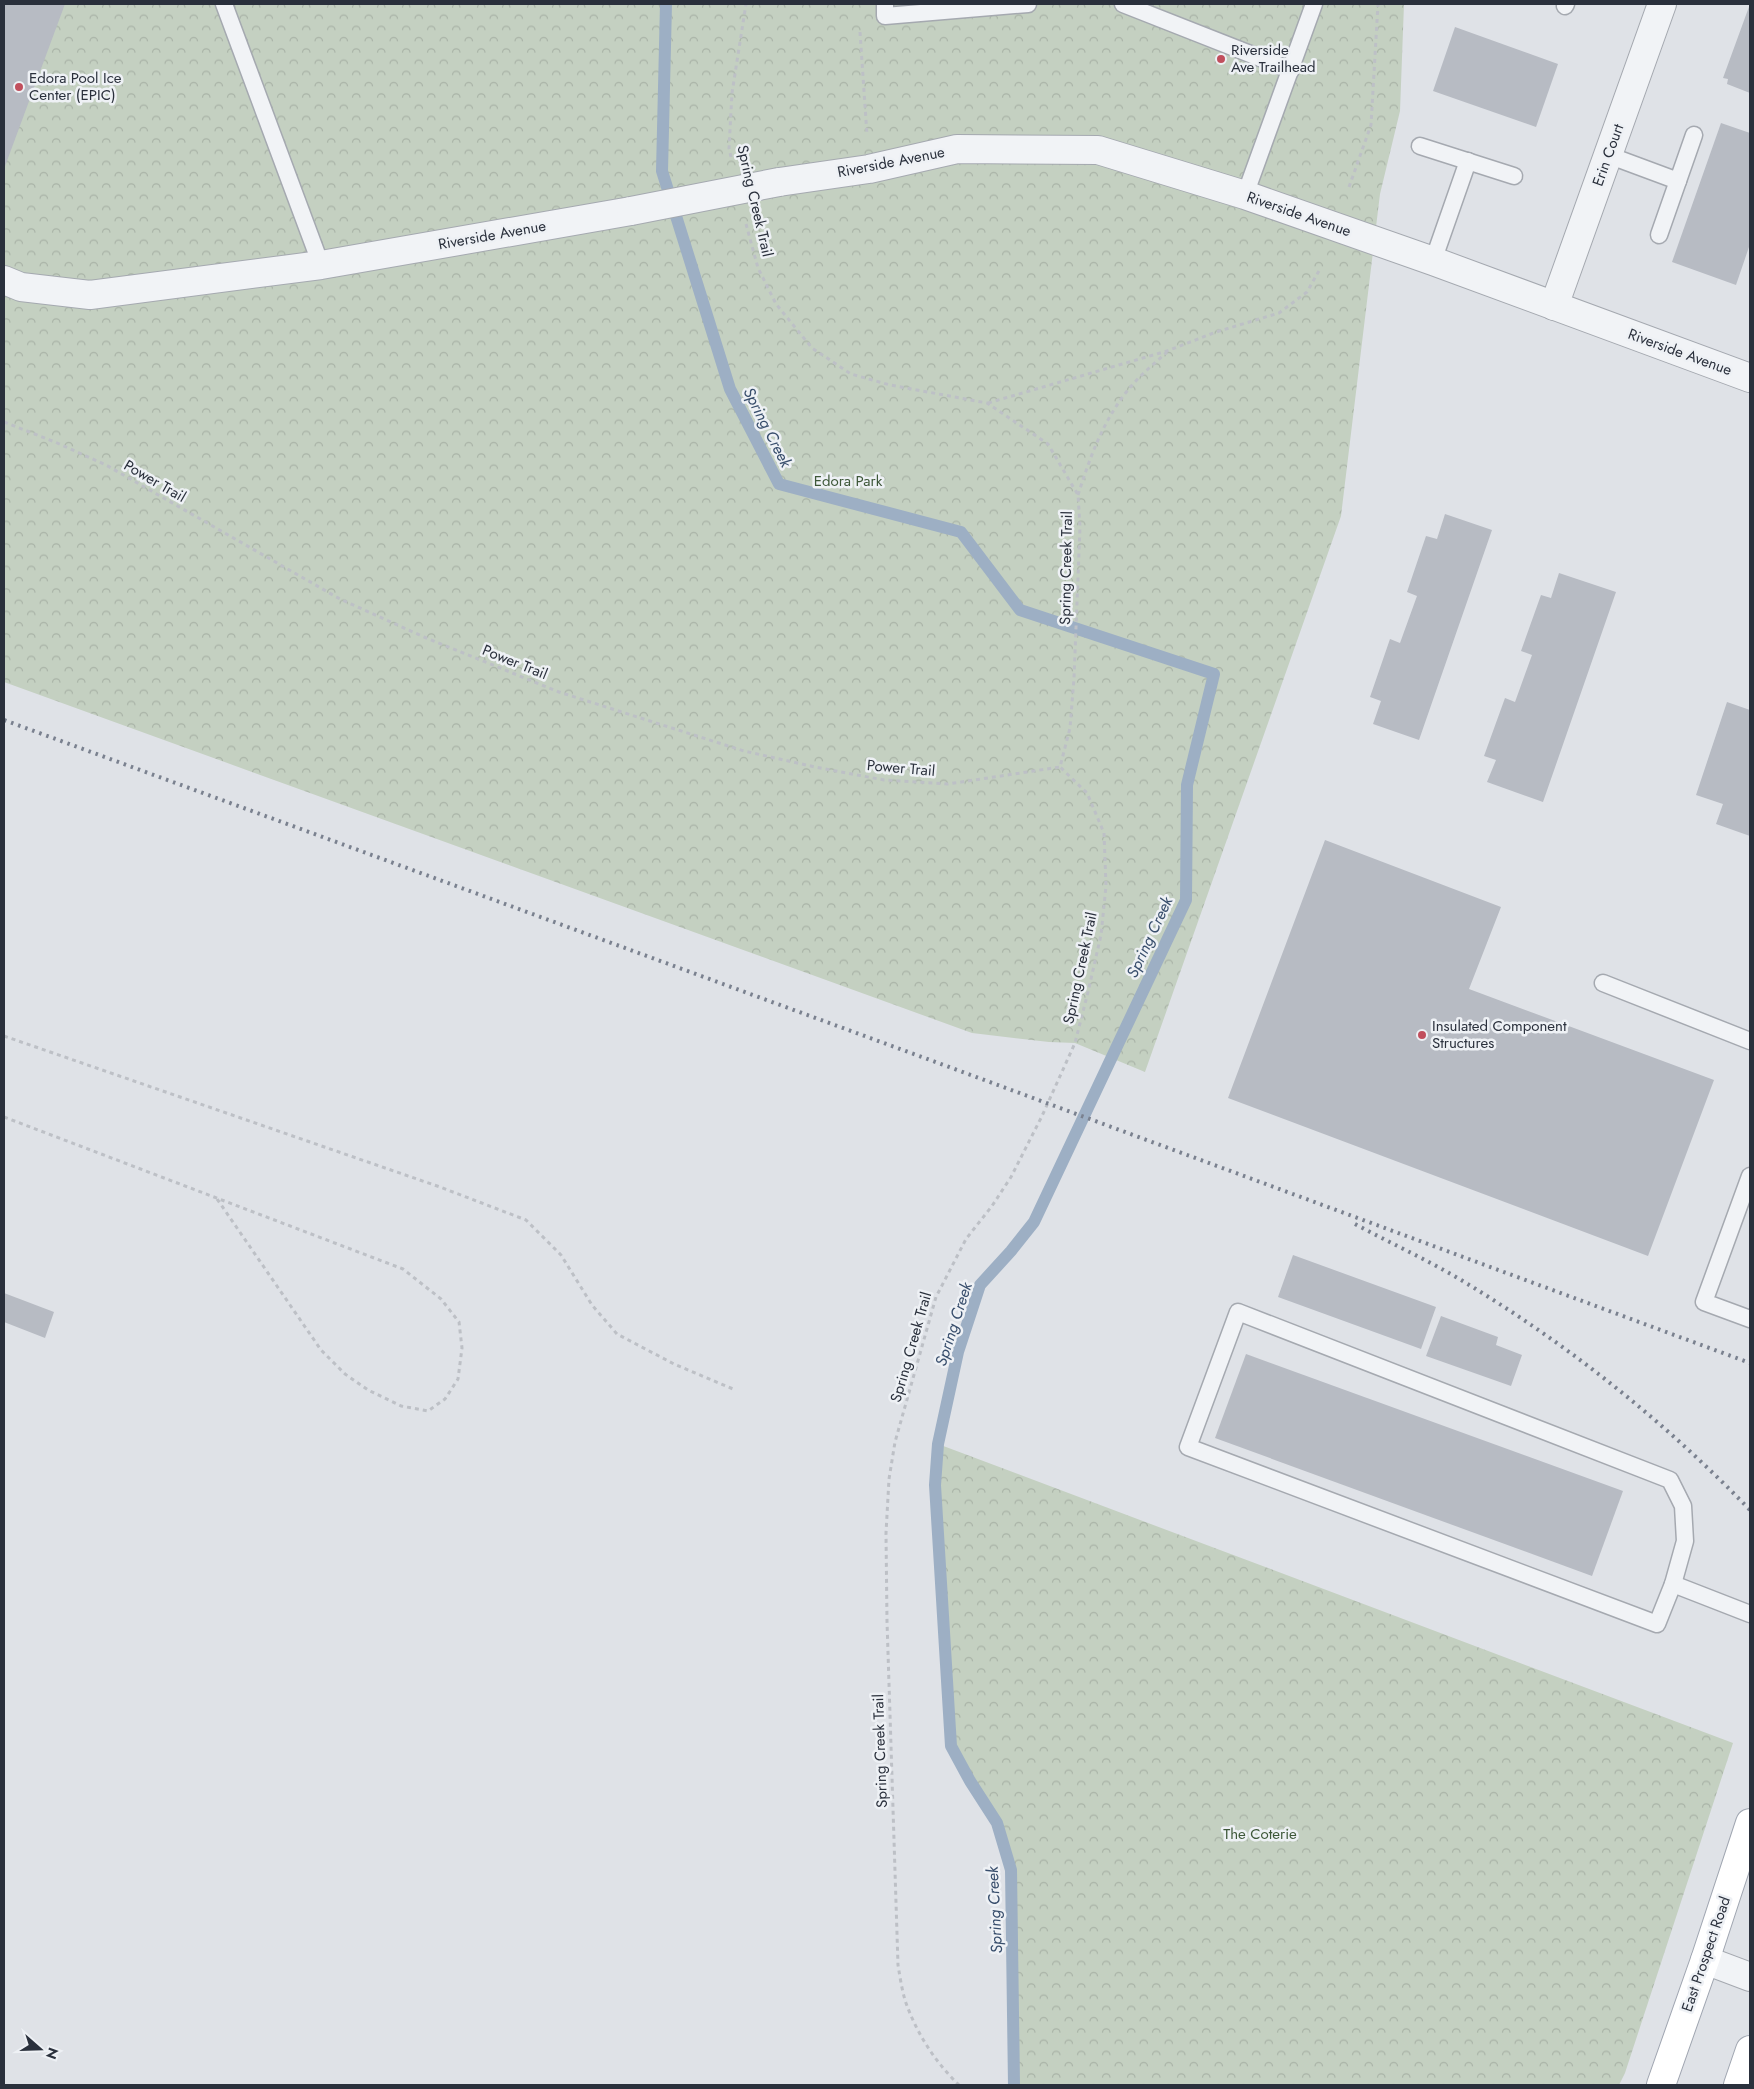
<svg xmlns="http://www.w3.org/2000/svg" width="1754" height="2089" viewBox="0 0 1754 2089" font-family="Jost,sans-serif">
<style>
.park{fill:url(#park-crowns)}
.lines{fill:none;stroke-linecap:round;stroke-linejoin:round}
.stream{stroke:#9dafc4;stroke-width:12}
.building{fill:#b7bbc3}
.lane-casing{stroke:#a5a9b0;stroke-width:19}
.street-casing{stroke:#a5a9b0;stroke-width:30}
.primary-casing{stroke:#a0a6b1;stroke-width:30}
.path{stroke:#bdc0c6;stroke-width:3;stroke-dasharray:4 4;stroke-linecap:butt}
.lane{stroke:#f1f3f6;stroke-width:16}
.street{stroke:#f1f3f6;stroke-width:28}
.primary{stroke:#fff;stroke-width:28}
.rail{stroke:#7a818f;stroke-width:4;stroke-dasharray:2.5 5;stroke-linecap:butt}
.street-bridge-casing{stroke:#a5a9b0;stroke-width:30;stroke-linecap:butt}
.street-bridge{stroke:#f1f3f6;stroke-width:28}
.poi-dot{fill:#c14f5d;stroke:#eef1f5;stroke-width:2}
.labels{text-anchor:middle;stroke-width:5;stroke-linejoin:round;paint-order:stroke}
.poi-label{font-size:15px;fill:#2a303c;stroke:#eef1f5;text-anchor:start}
.street-label{font-size:15px;fill:#2a303c;stroke:#eef1f5}
.park-label{font-size:15px;fill:#3d5738;stroke:#eef1f5}
.water-label{font-size:16px;font-style:italic;fill:#384e6c;stroke:#eef1f5}
</style>
<defs>
<pattern id="park-crowns" width="20" height="18" patternUnits="userSpaceOnUse" patternTransform="scale(1.25)"><rect width="20" height="18" fill="#c4d0c1"/><path d="M2 6a3 3 0 1 1 6 0M12 15a3 3 0 1 1 6 0" fill="none" stroke="#a9b3a7"/></pattern>
</defs>
<rect width="100%" height="100%" fill="#dfe2e7"/>
<!-- park -->
<g class="park">
<polygon points="4,4 1404,4 1400,111 1380,194 1341,516 1145,1072 1075,1043 1049,1042 972,1033 4,682"/>
<polygon points="938,1444 1733,1743 1625,2073 1619,2085 1014,2085 1011,1870 997,1823 970,1781 951,1746 935,1485"/>
</g>
<g class="lines">
<!-- stream -->
<polyline class="stream" points="666,4 662,171 730,389 779,484 961,532 1020,610 1214,674 1187,785 1186,900 1034,1222 1011,1251 980,1285 958,1352 938,1444 935,1485 951,1746 970,1781 997,1823 1011,1870 1014,2085"/>
</g>
<!-- building -->
<g class="building">
<polygon points="4,4 65,4 4,169"/>
<polygon points="1750,4 1750,93 1727,84 1728,79 1723,78"/>
<polygon points="1455,27 1558,64 1536,127 1433,91"/>
<polygon points="1721,123 1750,133 1750,244 1736,285 1672,262"/>
<polygon points="1445,514 1492,530 1419,740 1373,724 1381,701 1370,697 1390,639 1400,643 1417,596 1407,592 1426,536 1437,539"/>
<polygon points="1559,573 1616,592 1543,802 1487,782 1496,760 1484,756 1505,698 1515,702 1532,655 1521,651 1541,595 1551,598"/>
<polygon points="1727,702 1750,710 1750,836 1716,824 1723,804 1696,795"/>
<polygon points="1325,840 1501,907 1469,989 1714,1080 1648,1256 1228,1098"/>
<polygon points="1293,1255 1436,1307 1421,1349 1278,1297"/>
<polygon points="4,1293 54,1312 45,1338 4,1322"/>
<polygon points="1441,1316 1498,1337 1496,1345 1522,1355 1511,1386 1426,1356"/>
<polygon points="1246,1354 1623,1491 1592,1576 1215,1438"/>
</g>
<g class="lines">
<!-- lane casing -->
<g class="lane-casing">
<g id="lane">
<polyline points="224,4 321,265"/>
<polyline points="885,4 885,16 1028,4"/>
<polyline points="1123,4 1291,70"/>
<polyline points="1565,6 1566,4"/>
<polyline points="1420,146 1514,176"/>
<polyline points="1608,155 1678,181"/>
<polyline points="1245,195 1314,4"/>
<polyline points="1659,235 1694,135"/>
<polyline points="1433,261 1468,161"/>
<polyline points="1603,983 1750,1041"/>
<polyline points="1750,1176 1704,1302 1750,1319"/>
<polygon points="1238,1312 1670,1480 1683,1506 1685,1541 1673,1584 1657,1624 1188,1447"/>
<polyline points="1673,1584 1750,1614"/>
</g>
</g>
<!-- street casing -->
<g class="street-casing">
<g id="street">
<polyline points="779,182 869,169 957,149 1098,150 1245,195 1433,261 1750,378"/>
<polyline points="4,280 21,287 90,295 321,265 631,211"/>
<polyline points="1554,306 1662,4"/>
<polyline points="1705,1960 1750,1977"/>
</g>
</g>
<!-- primary casing -->
<g class="primary-casing">
<g id="primary">
<polyline points="1661,2085 1705,1960 1750,1823"/>
<polyline points="1738,2085 1750,2050"/>
</g>
</g>
<!-- path -->
<g class="path">
<polyline points="860,32 867,135"/>
<polyline points="731,157 729,148 732,93 746,4"/>
<polyline points="1349,187 1371,125 1378,4"/>
<path d="M746 224 758 268 776 304 812 348 851 374 890 385 987 403 1048 444 1078 495 1080 527 1074 678 1070 728 1060 767 1087 793 1104 833 1106 886 1101 935 1088 992 1075 1043 1042 1116 1011 1177 992 1206 966 1239 936 1297 895 1442 889 1479 886 1533 887 1621 898 1965C900 1977 902 1991 906 2003 917 2034 936 2063 959 2085"/>
<polyline points="988,403 1167,351 1216,332 1279,313 1307,292 1320,269"/>
<polyline points="4,422 55,442 106,465 340,599 424,637 559,692 744,751 815,767 884,780 948,784 1060,767"/>
<path d="M1078 495C1090 457 1103 421 1128 390 1139 376 1154 364 1167 352"/>
<polyline points="4,1036 440,1187 526,1220 561,1255 592,1305 617,1334 674,1364 733,1389"/>
<polyline points="4,1117 403,1269 441,1299 459,1322 462,1348 458,1379 445,1399 428,1411 401,1406 368,1390 345,1374 321,1350 215,1196"/>
</g>
<!-- lane -->
<use href="#lane" class="lane"/>
<!-- street -->
<use href="#street" class="street"/>
<!-- primary -->
<use href="#primary" class="primary"/>
<!-- rail -->
<g class="rail">
<polyline points="4,720 960,1071 1750,1363"/>
<path d="M1355 1224C1392 1244 1430 1261 1466 1283 1570 1346 1665 1422 1750 1510"/>
</g>
<!-- street-bridge casing -->
<g class="street-bridge-casing">
<polyline id="street-bridge" points="631,211 779,182"/>
</g>
<!-- street-bridge -->
<use href="#street-bridge" class="street-bridge"/>
</g>
<!-- markers -->
<g class="poi-dot">
<circle cx="1221" cy="59" r="5"/>
<circle cx="19" cy="87" r="5"/>
<circle cx="1422" cy="1035" r="5"/>
</g>
<g class="labels">
<!-- poi labels -->
<g class="poi-label">
<text x="1231" y="55">Riverside<tspan x="1231" dy="17">Ave Trailhead</tspan></text>
<text x="29" y="83">Edora Pool Ice<tspan x="29" dy="17">Center (EPIC)</tspan></text>
<text x="1432" y="1031">Insulated Component<tspan x="1432" dy="17">Structures</tspan></text>
</g>
<!-- street labels -->
<g class="street-label">
<text transform="translate(1608 155) rotate(-70)" y="5">Erin Court</text>
<text transform="translate(891 162) rotate(-11)" y="5">Riverside Avenue</text>
<text transform="translate(755 201) rotate(77)" y="5">Spring Creek Trail</text>
<text transform="translate(1299 214) rotate(19)" y="5">Riverside Avenue</text>
<text transform="translate(492 235) rotate(-10)" y="5">Riverside Avenue</text>
<text transform="translate(1680 352) rotate(20)" y="5">Riverside Avenue</text>
<text transform="translate(155 481) rotate(30)" y="5">Power Trail</text>
<text transform="translate(1066 568) rotate(-89)" y="5">Spring Creek Trail</text>
<text transform="translate(515 662) rotate(22)" y="5">Power Trail</text>
<text transform="translate(901 768) rotate(5)" y="5">Power Trail</text>
<text transform="translate(1080 968) rotate(-78)" y="5">Spring Creek Trail</text>
<text transform="translate(911 1347) rotate(-74)" y="5">Spring Creek Trail</text>
<text transform="translate(880 1751) rotate(-92)" y="5">Spring Creek Trail</text>
<text transform="translate(1706 1954) rotate(-71)" y="5">East Prospect Road</text>
</g>
<!-- park labels -->
<g class="park-label">
<text x="848" y="486">Edora Park</text>
<text x="1260" y="1839">The Coterie</text>
</g>
<!-- water labels -->
<g class="water-label">
<text transform="translate(768 427) rotate(63)" y="6">Spring Creek</text>
<text transform="translate(1149 937) rotate(-65)" y="6">Spring Creek</text>
<text transform="translate(953 1324) rotate(-72)" y="6">Spring Creek</text>
<text transform="translate(994 1910) rotate(-93)" y="6">Spring Creek</text>
</g>
</g>
<!-- border -->
<rect width="1754" height="2089" fill="none" stroke="#2a303c" stroke-width="10"/>
<!-- north arrow -->
<g transform="translate(40 2049) rotate(110)" stroke="#eef1f5" stroke-width="4" paint-order="stroke">
<path d="M0-4L9 19L0 12L-9 19Z" fill="#2a303c"/>
<text y="-8" font-size="14" font-weight="bold" text-anchor="middle" fill="#2a303c">N</text>
</g>
</svg>
